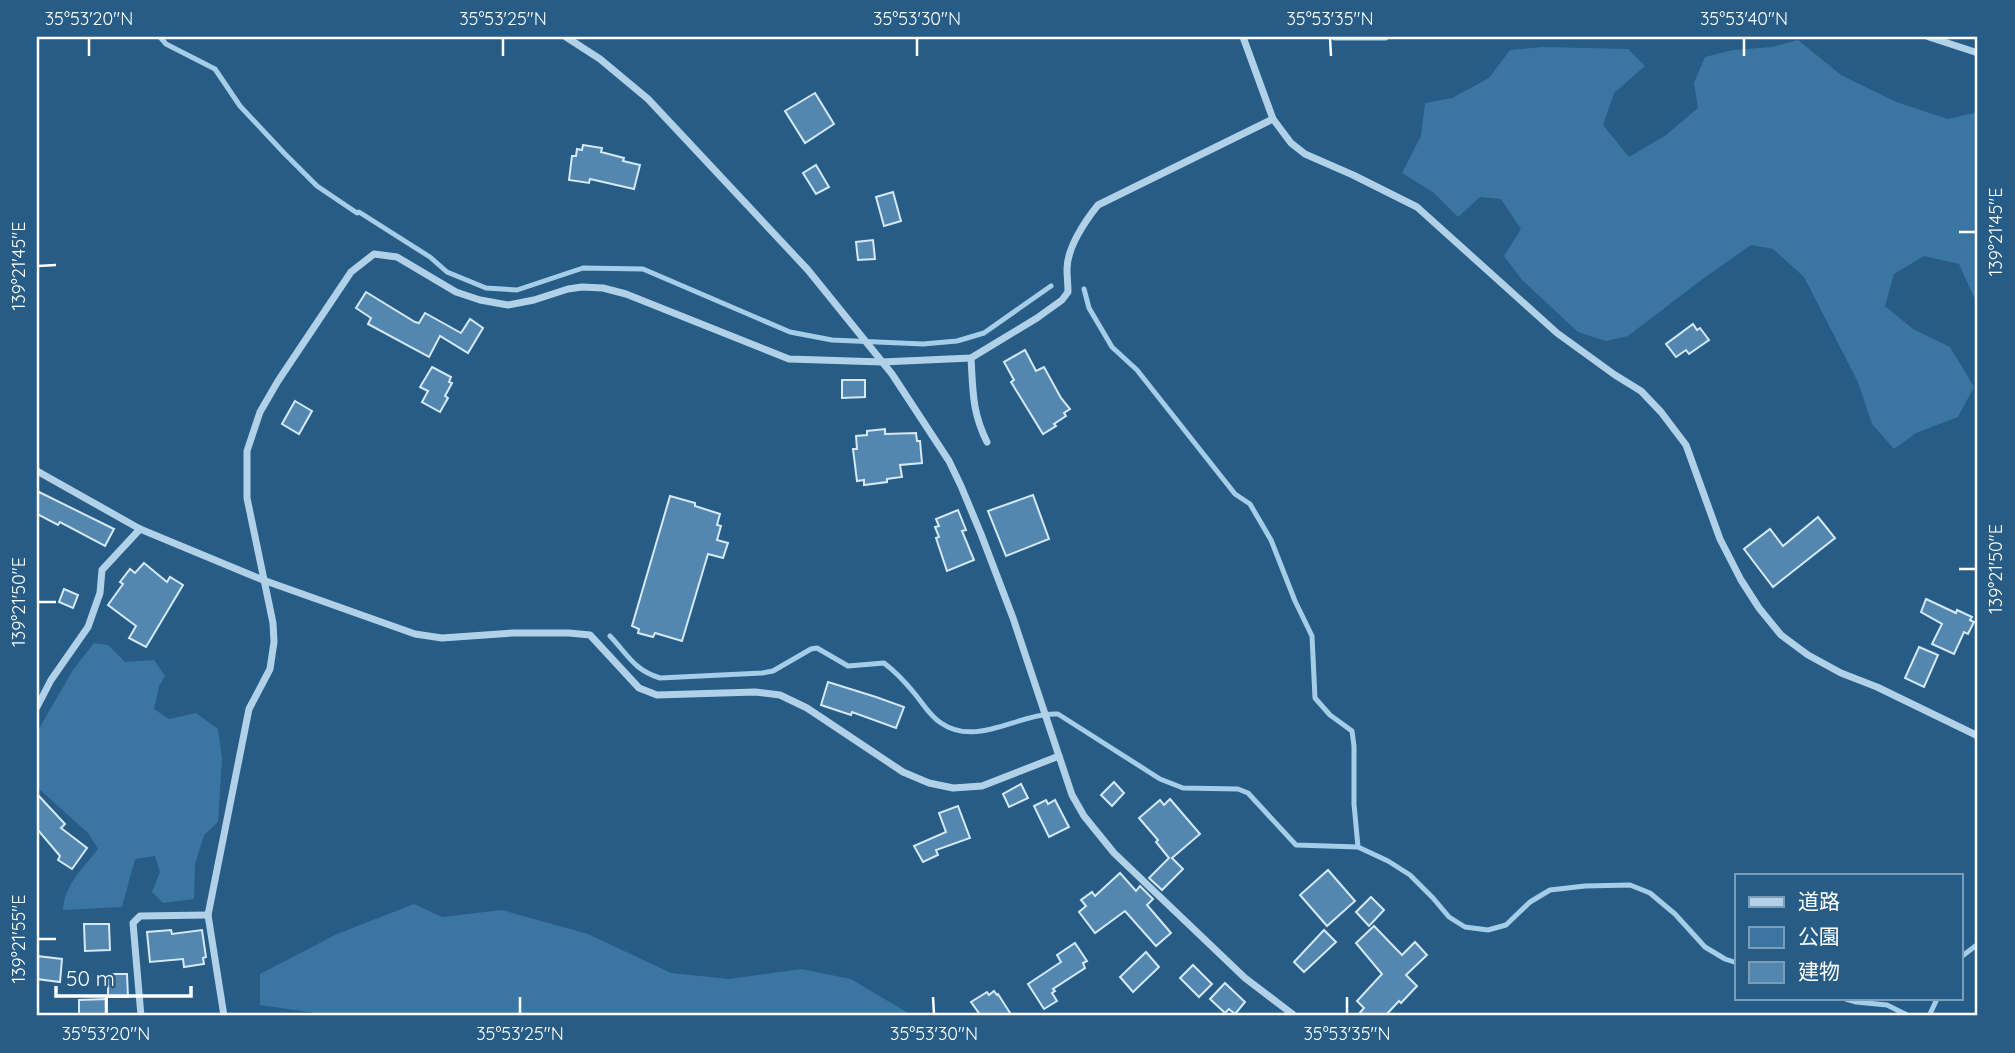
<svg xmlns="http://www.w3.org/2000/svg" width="2015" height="1053" viewBox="0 0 2015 1053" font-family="Quicksand,'Noto Sans JP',sans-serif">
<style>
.green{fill:#3b76a2}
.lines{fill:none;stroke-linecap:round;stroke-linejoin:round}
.stream{stroke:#a5cde8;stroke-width:5}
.building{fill:#5387af;stroke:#d5e8f6;stroke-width:2}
.street{stroke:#b1d1e8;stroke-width:7}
.ticks{fill:none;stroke:#fff;stroke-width:2.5}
.neatline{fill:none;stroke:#fff;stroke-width:2.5}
.ticks-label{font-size:18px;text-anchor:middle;fill:#fff}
</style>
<rect width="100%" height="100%" fill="#265c85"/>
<!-- green -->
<g class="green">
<polygon points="1798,40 1841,75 1896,102 1948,119 1974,113 1978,107 1978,306 1959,264 1924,256 1894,274 1885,306 1913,329 1950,347 1974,387 1958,417 1916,433 1894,449 1872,424 1858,382 1804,277 1773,249 1751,245 1704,278 1628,336 1606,341 1578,332 1522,280 1504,256 1521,229 1501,199 1480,197 1458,217 1434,193 1402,173 1421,136 1425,103 1452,98 1489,78 1510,50 1543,47 1628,49 1645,66 1614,93 1603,125 1629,157 1666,135 1698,108 1694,83 1705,57 1733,50 1772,47"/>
<path d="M94 643 108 645 125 662 154 660 165 676 159 686 154 709 169 719 196 713 218 729 222 759 218 822 204 835 195 864 194 899 163 903 152 892 160 872 155 856 135 859 122 907 63 910C64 885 84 867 98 849L88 833 37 787V732L73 670Z"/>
<polygon points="414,904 442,917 502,910 588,934 671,973 729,979 801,969 851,979 913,1016 337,1016 260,1005 260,974 337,934"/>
</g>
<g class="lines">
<!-- stream -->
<g class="stream">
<polyline points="160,37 166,44 215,69 240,106 284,153 317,186 357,213 359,212 430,257 447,272 486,288 517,290 583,268 643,269 790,332 832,340 923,344 957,341 984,333 1051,286"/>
<polyline points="1084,289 1089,308 1112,347 1137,370 1235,494 1250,504 1271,540 1295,601 1312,636 1315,698 1330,715 1352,731 1354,746 1354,804 1358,847"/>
<path d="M610 636C628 655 634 670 660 678L762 673 773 671 811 649 817 648 848 666 884 663C896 672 906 683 915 694 924 705 930 716 941 723 977 748 1020 712 1058 714L1160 779 1183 788 1238 789 1248 793 1296 845 1358 847 1388 861 1410 875 1433 898 1449 917 1465 927 1488 930 1506 925 1530 902 1550 890 1585 886 1630 885 1650 893 1675 914 1705 947 1725 959 1737 963"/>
<polyline points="1961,957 1978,944"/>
<polyline points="1846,999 1856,1002 1887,1005 1909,1016"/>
<polyline points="1929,1016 1937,999"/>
</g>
</g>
<!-- building -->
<g class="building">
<polygon points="815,93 834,124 805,143 785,111"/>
<polygon points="583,145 602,148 601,152 624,158 623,161 640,165 634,189 590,179 589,183 569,180 572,156 576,156 577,149 582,150"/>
<polygon points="816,165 829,187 816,194 803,173"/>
<polygon points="893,192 901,221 884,226 876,197"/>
<polygon points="873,240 875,259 858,260 856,242"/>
<polygon points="366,292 415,322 419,323 425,313 461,333 470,319 483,328 468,353 440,336 429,357 368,324 371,318 356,308"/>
<polygon points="1693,324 1697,330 1700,328 1709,340 1689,354 1686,350 1676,357 1666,344"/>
<polygon points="1025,350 1036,371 1044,367 1061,398 1070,409 1064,413 1066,416 1054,424 1056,426 1043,434 1011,382 1014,380 1004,362"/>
<polygon points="432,367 451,377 449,382 452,383 445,396 448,398 440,412 422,402 428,391 420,387"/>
<polygon points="842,380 865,380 865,397 842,398"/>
<polygon points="295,401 312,411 299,434 282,424"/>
<polygon points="885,429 885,434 916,433 917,441 920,441 922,463 900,465 902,477 887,479 887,482 864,485 864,480 857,481 853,449 857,449 856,436 867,435 867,431"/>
<polygon points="37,491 114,529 105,546 60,522 58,525 37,514"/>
<polygon points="1033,495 1049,539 1006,556 988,511"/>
<polygon points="670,496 695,503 695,506 720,514 717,525 721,526 717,540 728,543 723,558 708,554 682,641 655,633 653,637 638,633 639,629 632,626"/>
<polygon points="958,510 966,530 962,531 974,560 947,571 936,538 939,537 935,527 939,526 936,519"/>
<polygon points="1818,517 1835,538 1773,587 1744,549 1770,529 1783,546"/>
<polygon points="144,563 167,582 170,577 183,585 146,647 129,638 136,626 108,605 123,584 120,582 130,569 135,573"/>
<polygon points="64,589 78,595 73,608 59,602"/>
<polygon points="1926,599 1956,613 1957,610 1972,617 1970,620 1974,622 1968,634 1964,632 1954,654 1932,644 1942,624 1921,612"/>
<polygon points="1919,647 1938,655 1924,687 1905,678"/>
<polygon points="828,682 876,697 904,707 896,728 852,712 851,715 821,705"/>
<polygon points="1114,782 1124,793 1112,806 1101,795"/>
<polygon points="1021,784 1028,798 1009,807 1003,794"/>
<polygon points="37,794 65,824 61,828 87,848 72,869 58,860 60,856 37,829"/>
<polygon points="1170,799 1200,834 1172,858 1183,869 1162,890 1149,878 1169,858 1156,842 1158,840 1139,818 1160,800 1164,805"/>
<polygon points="1046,800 1048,804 1055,800 1069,827 1049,837 1034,806"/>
<polygon points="958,806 970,838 936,850 938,855 923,862 914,846 946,832 939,813"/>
<polygon points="1328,870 1355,901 1327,926 1300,895"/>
<polygon points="1120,873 1136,891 1140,886 1153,899 1147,905 1171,933 1156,946 1125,911 1095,933 1079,912 1086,906 1081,900 1092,892 1095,896"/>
<polygon points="1371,897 1384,910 1369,926 1356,912"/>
<polygon points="84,924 109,924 110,950 85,951"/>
<polygon points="1374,926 1402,955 1415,942 1427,955 1406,975 1417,986 1401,1003 1399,1001 1385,1016 1357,1016 1364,1008 1357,1001 1382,974 1356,943"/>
<polygon points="171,930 172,934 202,930 206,957 203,958 204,964 184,967 183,959 150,962 147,932"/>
<polygon points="1324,930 1336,942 1304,972 1294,962"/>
<polygon points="1075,943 1087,961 1083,963 1085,968 1053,989 1055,991 1052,993 1057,1001 1044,1009 1028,984 1061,962 1057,955"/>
<polygon points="1146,952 1159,967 1133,992 1120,977"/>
<polygon points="37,956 62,959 60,982 37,979"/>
<polygon points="1193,965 1212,984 1199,997 1180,978"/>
<polygon points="108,974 127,974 128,997 108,997"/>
<polygon points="1225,983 1245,1002 1235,1014 1229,1009 1225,1013 1210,999"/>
<polygon points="994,991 997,995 998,994 1012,1016 981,1016 971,1002 987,992 989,995"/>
<polygon points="107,999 107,1016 79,1016 79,1000"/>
</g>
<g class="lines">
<!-- street -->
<g class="street">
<polyline points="566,37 600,59 648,99 808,270 892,374 949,461 961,486 981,534 1013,618 1072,795 1084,816 1114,853 1245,978 1295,1016"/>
<polyline points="1243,37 1273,119 1291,143 1305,154 1353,175 1417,207 1557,333 1615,375 1641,391 1661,412 1686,445 1720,539 1741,580 1759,608 1781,635 1808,655 1841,673 1877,687 1978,736"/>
<polyline points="1335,37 1385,37"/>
<polyline points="1929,37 1978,53"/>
<path d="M971 358C973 391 972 412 987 442"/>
<polyline points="37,471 140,529 263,580 415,634 442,638 513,633 569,633 590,635 639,688 657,695 755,692 780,695 807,708 903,772 929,783 953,788 982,786 1059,756"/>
<polyline points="37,707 51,680 88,627 100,593 102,570 140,529"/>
<polyline points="141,1016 133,923 140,916 208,915"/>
<path d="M224 1016 208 915 249 709 270 669 274 642 273 623 247 498V451L260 412 278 381 351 272 374 254 397 257 456 292 480 300 508 305 534 300 568 289 582 287 603 288 626 294 789 359 882 362 971 358 1037 318 1062 300 1068 292C1068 284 1067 277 1067 269 1067 248 1085 221 1098 205L1273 119"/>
</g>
</g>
<!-- ticks -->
<path class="ticks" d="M89 38V56M503 38V56M917 38V56M1330 38 1331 56M1744 38V56M1959 232H1976M38 266 56 265M1959 569H1976M38 602H56M38 939H56M106 997V1014M520 997V1014M933 997 934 1014M1347 997V1014"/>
<!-- border -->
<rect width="2015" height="1053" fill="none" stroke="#265c85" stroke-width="77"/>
<!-- legend -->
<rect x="1735" y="874" width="228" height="126" fill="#265c85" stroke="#7d9db6" stroke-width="2"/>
<rect x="1749" y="897" width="35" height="10" fill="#b1d1e8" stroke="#7d9db6" stroke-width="2"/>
<text x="1798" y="909" font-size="21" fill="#ffffff">道路</text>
<rect x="1749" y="927" width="35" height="21" fill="#3b76a2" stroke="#7d9db6" stroke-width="2"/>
<text x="1798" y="944" font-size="21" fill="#ffffff">公園</text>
<rect x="1749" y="962" width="35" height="21" fill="#5387af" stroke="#7d9db6" stroke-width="2"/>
<text x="1798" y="979" font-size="21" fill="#ffffff">建物</text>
<!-- scale -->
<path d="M56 986v10h135v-10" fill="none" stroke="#ffffff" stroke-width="3.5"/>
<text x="66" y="986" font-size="21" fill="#ffffff" stroke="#265c85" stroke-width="5" paint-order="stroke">50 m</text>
<rect x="38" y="38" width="1938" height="976" class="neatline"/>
<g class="ticks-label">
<text x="89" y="25">35°53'20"N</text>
<text x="503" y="25">35°53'25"N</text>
<text x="917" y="25">35°53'30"N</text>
<text x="1330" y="25">35°53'35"N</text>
<text x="1744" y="25">35°53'40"N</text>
<text transform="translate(1996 232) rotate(-90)" y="6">139°21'45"E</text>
<text transform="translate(19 266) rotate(-90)" y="6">139°21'45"E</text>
<text transform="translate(1996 569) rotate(-90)" y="6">139°21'50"E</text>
<text transform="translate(19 602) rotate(-90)" y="6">139°21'50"E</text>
<text transform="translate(19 939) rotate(-90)" y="6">139°21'55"E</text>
<text x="106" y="1040">35°53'20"N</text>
<text x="520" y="1040">35°53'25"N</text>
<text x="934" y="1040">35°53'30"N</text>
<text x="1347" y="1040">35°53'35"N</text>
</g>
</svg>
